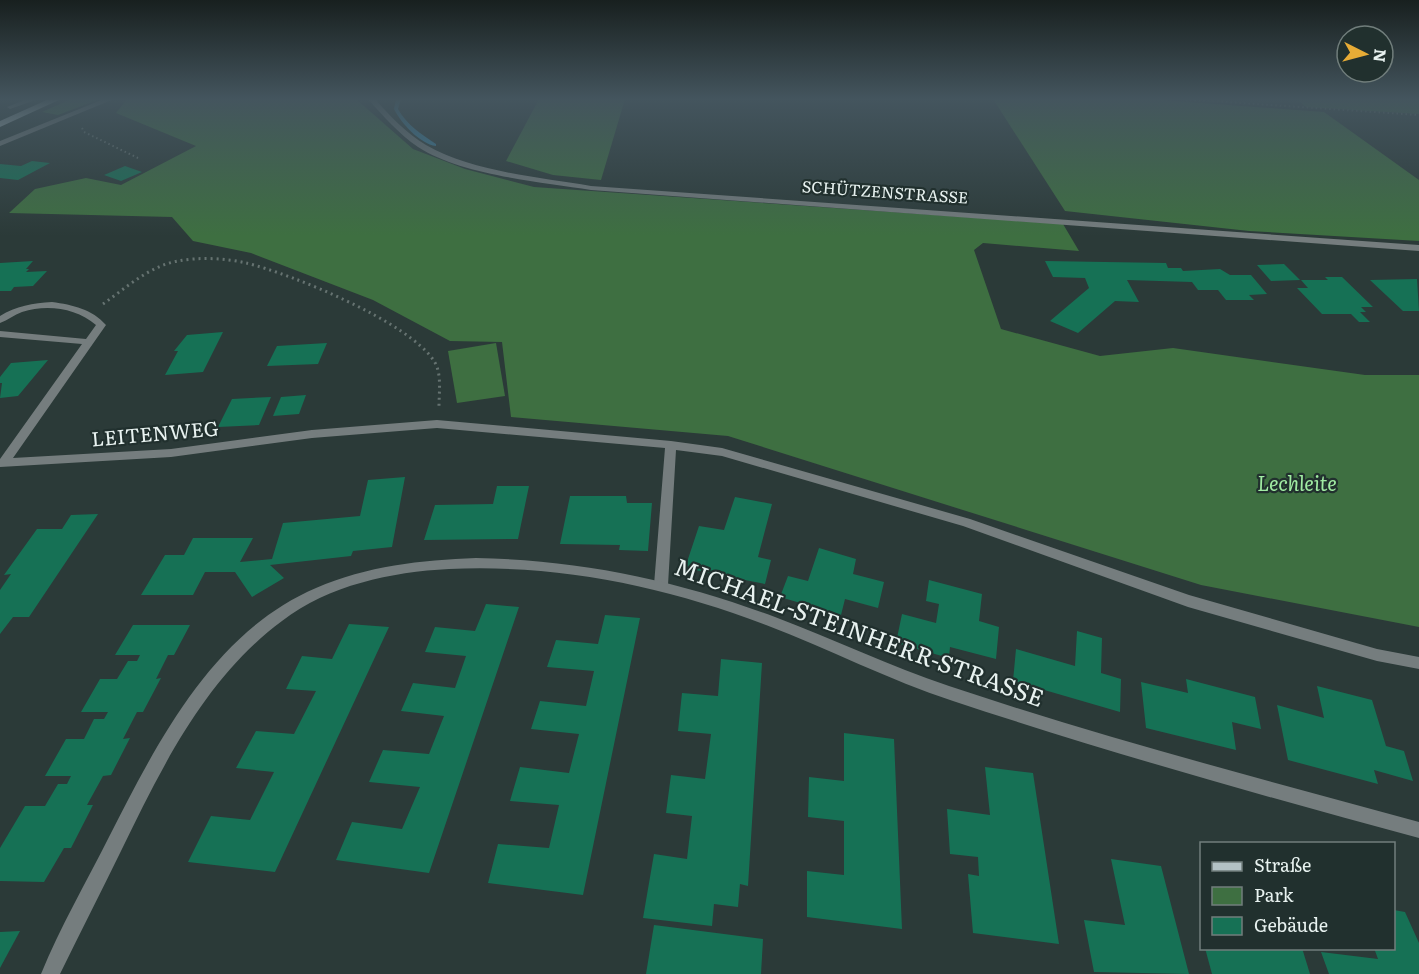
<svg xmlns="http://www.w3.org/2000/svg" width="1419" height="974" viewBox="0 0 1419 974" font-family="Literata,serif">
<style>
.green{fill:#3e6f41}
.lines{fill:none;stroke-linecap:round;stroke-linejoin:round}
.stream{fill:#3785a9;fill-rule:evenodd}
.building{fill:#167155}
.path-far1{stroke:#667371;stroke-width:2;stroke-dasharray:1.5 3;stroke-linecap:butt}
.path{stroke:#667371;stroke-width:3;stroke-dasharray:2 4;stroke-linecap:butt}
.service{fill:#757d7e;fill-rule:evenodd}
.minor{fill:#757d7e;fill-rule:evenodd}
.primary{fill:#b3c2c5;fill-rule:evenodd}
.labels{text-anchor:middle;stroke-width:4.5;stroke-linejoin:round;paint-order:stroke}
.far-street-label{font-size:16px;fill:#e8f2f0;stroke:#21302e}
.street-label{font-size:20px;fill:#e8f2f0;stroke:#21302e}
.park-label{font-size:20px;font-style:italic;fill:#a1eca3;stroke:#21302e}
.near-street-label{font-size:24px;fill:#e8f2f0;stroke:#21302e}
</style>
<rect width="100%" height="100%" fill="#2b3a38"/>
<!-- green -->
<g class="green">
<polygon points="71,99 100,99 58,115 42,112"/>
<polygon points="127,99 356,99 413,149 465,169 534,187 1063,224 1079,251 983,243 974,250 1001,329 1100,356 1173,348 1365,375 1419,375 1419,627 1201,585 728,436 511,417 502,342 450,341 373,300 251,253 193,241 172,217 9,213 35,189 86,178 121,185 196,146 116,113"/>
<polygon points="539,99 625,99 601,180 553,175 506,161"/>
<polygon points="993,99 1147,99 1324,112 1419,180 1419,241 1249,231 1065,211"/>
<polygon points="1297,99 1419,99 1419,114 1306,107"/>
<polygon points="496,343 505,396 457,403 448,351"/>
</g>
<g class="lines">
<!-- stream -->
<path class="stream" d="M396 99H401L398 109C407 125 421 134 436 144V146C420 144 401 123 394 109Z"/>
</g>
<!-- building -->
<g class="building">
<polygon points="32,161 50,163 18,180 0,178 0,164 21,166"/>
<polygon points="125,166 142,172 121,181 104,175"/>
<polygon points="33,261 26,269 29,269 26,272 47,271 33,286 14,287 11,291 0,291 0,263"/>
<polygon points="1045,261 1166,263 1168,268 1181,268 1183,271 1220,269 1230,275 1251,275 1267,294 1249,295 1254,300 1226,300 1218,290 1198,290 1192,282 1127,280 1139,302 1115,301 1078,333 1050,321 1089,288 1085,278 1053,277"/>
<polygon points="1284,264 1300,280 1271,281 1257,265"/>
<polygon points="1325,277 1342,277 1373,307 1361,307 1366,312 1360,312 1370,322 1359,322 1351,314 1322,314 1297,288 1308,288 1301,280 1328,280"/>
<polygon points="1417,279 1419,311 1403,311 1370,280"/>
<polygon points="223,332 203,372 165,375 178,351 174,351 187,335"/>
<polygon points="327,343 318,364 267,366 277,346"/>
<polygon points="48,360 18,396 0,398 2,383 0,383 0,377 11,363"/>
<polygon points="306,395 299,414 273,416 281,397"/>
<polygon points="271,397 259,425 218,427 232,399"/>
<polygon points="405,477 392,547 353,551 351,556 270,565 284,578 252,597 235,572 205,572 193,595 141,595 165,555 184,555 193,538 253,538 240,562 272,559 283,523 360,516 368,480"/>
<polygon points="497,486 529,486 518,539 424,540 435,505 493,504"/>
<polygon points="570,496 626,496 627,503 652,503 648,551 619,550 620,545 560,544"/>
<polygon points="735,497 772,504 758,557 771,560 765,584 685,568 699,526 724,530"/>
<polygon points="98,514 29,617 13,617 0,634 0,590 11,574 4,575 37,529 62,529 71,515"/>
<polygon points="819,548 856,559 853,574 884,582 878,608 845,599 841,615 780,597 788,576 808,581"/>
<polygon points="929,580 982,594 979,621 999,627 996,659 950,647 949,658 896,643 902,614 936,623 939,604 926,601"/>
<polygon points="486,604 519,607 429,873 336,860 352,822 402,829 420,787 369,782 383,750 429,754 444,716 401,711 413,683 455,688 466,656 425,652 435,627 475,631"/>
<polygon points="605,615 640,618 583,895 488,883 498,844 549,848 559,805 510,801 520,767 569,773 579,734 531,729 540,701 586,706 594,671 547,667 556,640 598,644"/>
<polygon points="349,624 389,627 275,872 188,862 211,816 250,820 274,772 236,768 256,731 294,734 316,691 286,689 302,656 332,659"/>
<polygon points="133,625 190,625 174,655 168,655 156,679 161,678 143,712 137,712 123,739 130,738 111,775 103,776 87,805 93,805 71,848 64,848 44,882 0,881 0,848 25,806 45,806 58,784 67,784 71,776 45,776 66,739 84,739 94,719 104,719 108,712 81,712 100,679 117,679 128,661 137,661 140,655 115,655"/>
<polygon points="1077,631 1102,638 1101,673 1121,679 1120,712 1013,681 1016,649 1075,666"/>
<polygon points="721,659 762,663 748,886 740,884 738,907 714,904 712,926 643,918 654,854 687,859 692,816 666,813 671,775 705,779 711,734 678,731 682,693 718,696"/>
<polygon points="1186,679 1255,697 1261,729 1232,722 1236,750 1146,728 1141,682 1188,693"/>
<polygon points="1317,686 1372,700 1386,746 1404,751 1413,781 1374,770 1378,784 1288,760 1277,705 1324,718"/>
<polygon points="844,733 894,739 902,929 807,917 807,871 844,875 844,821 808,817 809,777 844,781"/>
<polygon points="985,767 1033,773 1059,944 973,933 968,874 979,876 978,857 950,854 947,809 990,815"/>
<polygon points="1111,859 1161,866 1189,974 1094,972 1084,920 1125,925"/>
<polygon points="1394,910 1405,912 1419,943 1419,974 1329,974 1321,952 1378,959 1374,948 1394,948"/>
<polygon points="654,925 763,939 761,974 646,974"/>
<polygon points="20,931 0,968 0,932"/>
<polygon points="1205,948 1302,948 1310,974 1212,974"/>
</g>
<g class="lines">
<!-- path-far1 -->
<g class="path-far1">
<polyline points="1181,99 1419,115"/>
<polyline points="82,128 84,132 138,158"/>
</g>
<!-- path -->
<path class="path" d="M103 304C126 288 149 266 178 261 198 257 225 258 246 263 292 274 409 322 434 361 442 373 439 392 439 406"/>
<!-- service -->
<g class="service">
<polygon points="27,99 38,99 10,109 7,107"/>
<polygon points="437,420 671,441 722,448 970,519 1189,595 1377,649 1419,657 1419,669 1377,661 1188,607 963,526 722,456 676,450 668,585 666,589 661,590 656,589 654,585 665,448 437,428 312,438 306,434 312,430"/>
</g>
<!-- minor -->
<g class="minor">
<polygon points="104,99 114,99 0,146 0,141"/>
<path d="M368 99H375C390 116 407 134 426 145 473 172 539 177 591 186L1419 245V251L591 190C540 182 461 175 418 147 399 134 383 116 368 99Z"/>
<path d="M52 302C73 305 92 309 106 325L13 458 171 449 312 430 318 434 312 438 171 457 0 467V459L82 344 0 337V331L86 339 96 325C76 308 47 304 22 312 14 315 8 320 0 323V316C16 306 33 303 52 302Z"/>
<path d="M476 558C581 560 676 580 775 617 833 639 890 666 949 686 1104 738 1262 779 1419 822V838C1263 796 1107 752 953 701 889 680 829 649 766 625 665 586 558 564 449 569 391 572 329 585 282 621 205 678 162 767 121 851 101 892 80 933 60 974H41C60 927 87 881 110 835 158 741 213 632 316 588 367 566 421 560 476 558Z"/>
</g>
<!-- primary -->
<polygon class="primary" points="49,99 61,99 0,127 0,121"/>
</g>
<!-- sky -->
<linearGradient id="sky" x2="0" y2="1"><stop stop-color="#18201f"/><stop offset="0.42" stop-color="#44555e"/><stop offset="1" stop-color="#44555e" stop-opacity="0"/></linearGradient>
<rect width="1419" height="236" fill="url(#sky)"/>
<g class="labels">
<!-- far-street labels -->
<g class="far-street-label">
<text transform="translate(885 192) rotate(4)" y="6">SCHÜTZENSTRASSE</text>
</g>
<!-- street labels -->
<g class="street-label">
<text transform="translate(155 434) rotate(-5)" y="7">LEITENWEG</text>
</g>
<!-- park labels -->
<g class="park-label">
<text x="1297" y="491">Lechleite</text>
</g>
<!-- near-street labels -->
<g class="near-street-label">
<text transform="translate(859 633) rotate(20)" y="8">MICHAEL-STEINHERR-STRASSE</text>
</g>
</g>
<!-- legend -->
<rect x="1200" y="842" width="195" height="108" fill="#21302e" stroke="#717e7c" stroke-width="1.5"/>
<rect x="1212" y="862" width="30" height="9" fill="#b3c2c5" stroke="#717e7c" stroke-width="1.5"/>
<text x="1254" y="872" font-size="18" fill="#e8f2f0">Straße</text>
<rect x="1212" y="887" width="30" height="18" fill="#3e6f41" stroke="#717e7c" stroke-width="1.5"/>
<text x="1254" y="902" font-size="18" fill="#e8f2f0">Park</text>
<rect x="1212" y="917" width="30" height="18" fill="#167155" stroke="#717e7c" stroke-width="1.5"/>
<text x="1254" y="932" font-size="18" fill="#e8f2f0">Gebäude</text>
<!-- north arrow -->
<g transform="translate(1365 54) rotate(96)"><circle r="28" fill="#21302e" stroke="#717e7c" stroke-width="1.5"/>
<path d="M0-4.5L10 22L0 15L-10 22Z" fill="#e7ac36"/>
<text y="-9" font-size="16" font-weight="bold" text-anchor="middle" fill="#e8f2f0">N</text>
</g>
</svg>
